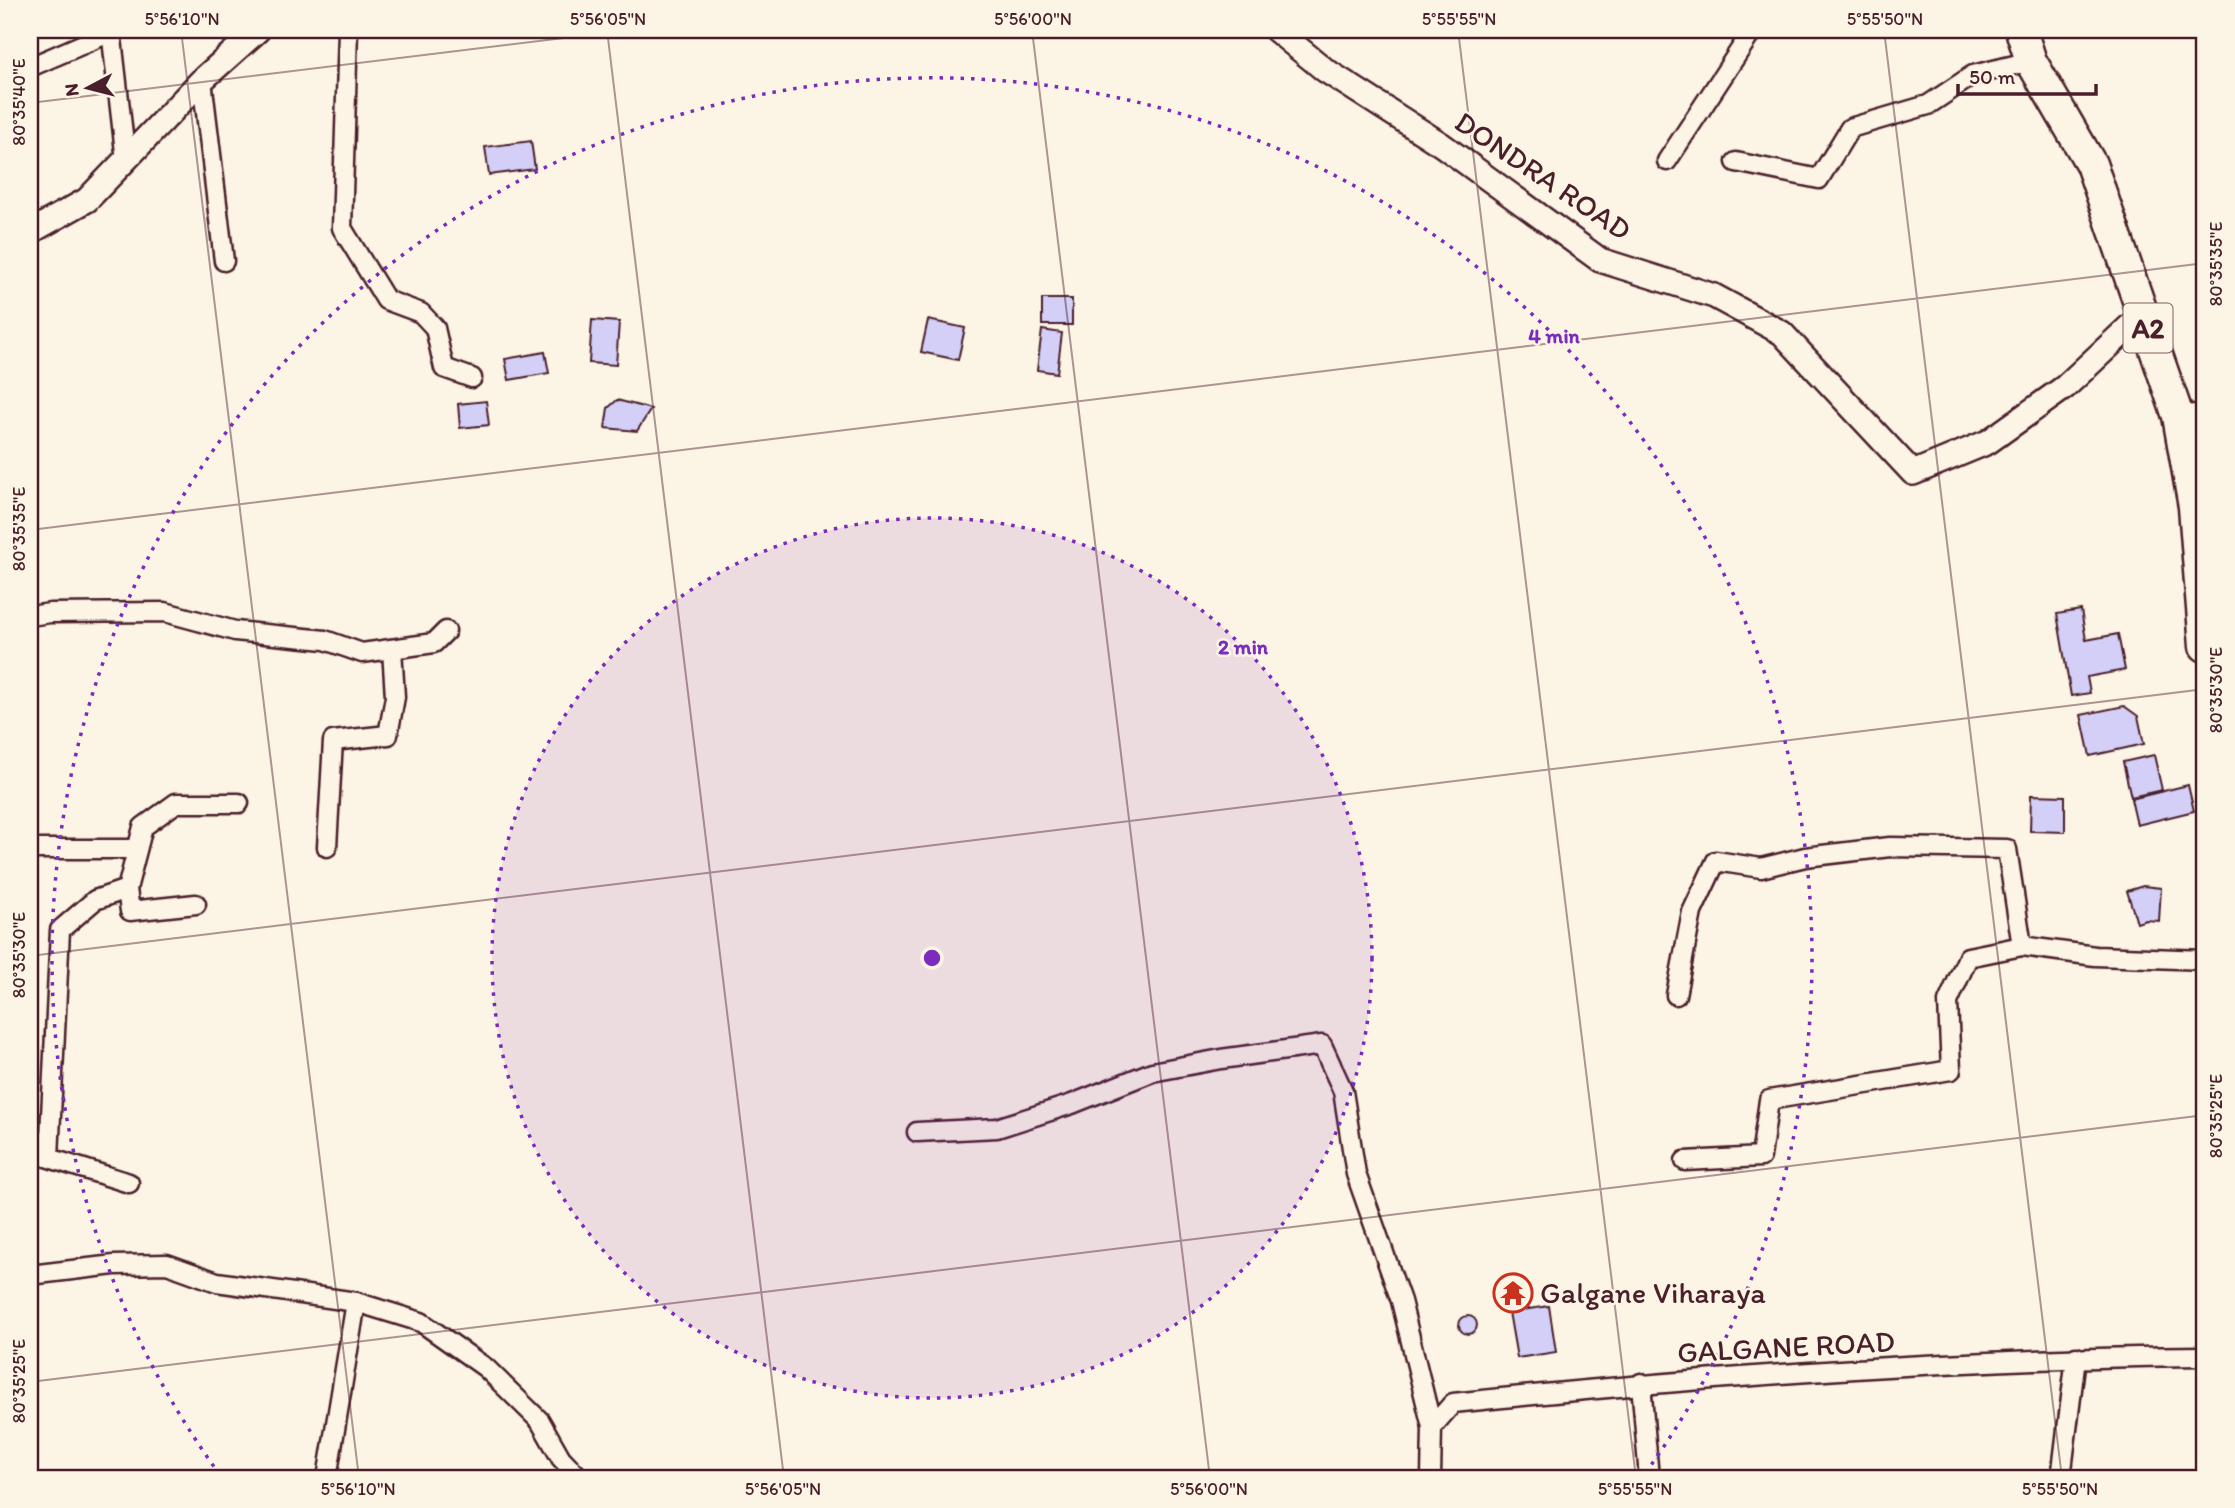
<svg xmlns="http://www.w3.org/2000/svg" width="2235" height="1508" viewBox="0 0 2235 1508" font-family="Itim,sans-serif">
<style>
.building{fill:#d3cff7;stroke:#4a1f2b;stroke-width:2}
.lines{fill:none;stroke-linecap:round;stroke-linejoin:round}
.minor-casing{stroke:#4a1f2b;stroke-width:23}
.tertiary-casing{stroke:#4a1f2b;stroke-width:28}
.trunk-casing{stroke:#4a1f2b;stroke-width:35}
.minor{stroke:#fcf5e5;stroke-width:18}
.tertiary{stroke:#fcf5e5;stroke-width:23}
.trunk{stroke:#fcf5e5;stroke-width:30}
.ticks{fill:none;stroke:#4a1f2b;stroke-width:2;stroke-opacity:0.45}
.ring{fill:none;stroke:#7b2cbf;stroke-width:3.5;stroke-dasharray:3.5 7}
.labels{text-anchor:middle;stroke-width:5;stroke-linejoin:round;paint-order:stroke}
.shield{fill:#fcf5e5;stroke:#7f5f63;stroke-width:2}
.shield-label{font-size:28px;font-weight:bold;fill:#4a1f2b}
.street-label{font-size:30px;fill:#4a1f2b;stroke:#fcf5e5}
.poi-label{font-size:30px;fill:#4a1f2b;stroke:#fcf5e5;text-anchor:start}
.centre{fill:#7b2cbf;stroke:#fcf5e5;stroke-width:3.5}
.ring-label{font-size:21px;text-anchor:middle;font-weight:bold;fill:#7b2cbf;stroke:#fcf5e5;stroke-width:5;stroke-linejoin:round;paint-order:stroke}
.neatline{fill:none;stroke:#4a1f2b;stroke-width:2.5}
.ticks-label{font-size:18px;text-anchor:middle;fill:#4a1f2b}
</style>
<rect width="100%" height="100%" fill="#fcf5e5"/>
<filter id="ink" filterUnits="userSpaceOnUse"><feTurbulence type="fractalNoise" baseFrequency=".0143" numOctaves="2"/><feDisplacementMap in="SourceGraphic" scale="14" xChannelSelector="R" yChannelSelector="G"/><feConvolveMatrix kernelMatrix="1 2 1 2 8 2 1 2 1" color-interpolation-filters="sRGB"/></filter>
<g filter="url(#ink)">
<!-- building -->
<g class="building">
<polygon points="531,141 535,169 489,175 485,147"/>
<rect x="1042" y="299" width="30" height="26"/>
<polygon points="592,320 619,322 616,365 589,363"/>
<polygon points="928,320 965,328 958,360 921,352"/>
<polygon points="1042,330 1062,333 1057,373 1037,370"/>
<polygon points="545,352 549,373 509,380 505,359"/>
<polygon points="617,400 651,409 637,431 605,428 608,408"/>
<polygon points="486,401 489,425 460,428 458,404"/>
<polygon points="2081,610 2086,640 2118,634 2125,670 2087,677 2090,693 2071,696 2057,614"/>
<polygon points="2124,706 2138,716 2144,744 2090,756 2081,715"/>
<polygon points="2154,755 2162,790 2131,797 2123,762"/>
<polygon points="2188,785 2194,811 2137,825 2131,799"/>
<polygon points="2031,795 2065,796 2065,832 2030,831"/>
<polygon points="2143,886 2161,888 2159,921 2146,920 2137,923 2127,891"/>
<polygon points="1549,1306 1556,1352 1517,1358 1509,1312"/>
<circle cx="1468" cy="1325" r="9"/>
</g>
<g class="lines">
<!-- minor casing -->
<g class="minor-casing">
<g id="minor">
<polyline points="111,30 126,161"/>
<polyline points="348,30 342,228 386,300 421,313 435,328 444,368 472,378"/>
<polyline points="30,67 111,32"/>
<polyline points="202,80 224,261"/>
<polyline points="1667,161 1753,30"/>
<polyline points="1736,162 1819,179 1850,128 1928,105 1973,75 2031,61"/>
<polyline points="2178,416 2205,413"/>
<polyline points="30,616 50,613 165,612 235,631 325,640 362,653 434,643 446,631"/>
<polyline points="327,847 333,741 388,735 395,697 392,649"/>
<polyline points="30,849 137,849"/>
<polyline points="127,889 130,911 196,904"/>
<polyline points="1676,995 1692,912 1716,861 1761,868 1805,857 1890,847 2007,849 2022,946 2095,956 2205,960"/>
<polyline points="917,1132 997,1128 1072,1104 1152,1072 1221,1059 1322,1045 1343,1091 1356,1174 1401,1301 1432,1427"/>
<polyline points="30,1152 129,1183"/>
<polyline points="49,1157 60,930 95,900 127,889 143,827 176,803 239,803"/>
<polyline points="1685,1161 1761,1157 1769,1100 1951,1070 1948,1002 1968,957 2022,946"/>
<polyline points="30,1275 114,1265 167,1264 217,1282 356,1302 421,1322 486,1368 540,1421 561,1458 580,1478"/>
<polyline points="1641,1383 1649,1478"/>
<polyline points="327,1478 356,1302"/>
<path d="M1431 1478 1432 1427 1453 1403C1703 1377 1954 1358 2205 1356"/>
<polyline points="2061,1478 2076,1357"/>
</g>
</g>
<!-- tertiary casing -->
<g class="tertiary-casing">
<g id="tertiary">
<polyline points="1276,30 1325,70 1442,145 1600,260 1714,296 1782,333 1913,473 1988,442 2065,387 2143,314"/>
<polyline points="30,232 87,200 202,80 258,30"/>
</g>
</g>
<!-- trunk casing -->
<g class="trunk-casing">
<polyline id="trunk" points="2021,30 2031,61 2091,164 2178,416 2194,507 2205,646"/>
</g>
<!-- minor -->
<use href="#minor" class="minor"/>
<!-- tertiary -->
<use href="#tertiary" class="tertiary"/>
<!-- trunk -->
<use href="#trunk" class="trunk"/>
</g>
</g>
<!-- ticks -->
<path class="ticks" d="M181 30 359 1478M607 30 784 1478M1032 30 1210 1478M1458 30 1636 1478M1884 30 2062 1478M30 103 630 30M30 530 2205 263M30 956 2205 689M30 1382 2205 1115"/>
<!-- distance rings -->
<circle cx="932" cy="958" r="440" fill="#7b2cbf" fill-opacity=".12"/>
<g class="ring">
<circle cx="932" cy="958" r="440"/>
<path d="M220 1475A880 880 0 1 1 1644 1475"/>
</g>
<!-- icons -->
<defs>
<g id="temple-ring" transform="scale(2.0125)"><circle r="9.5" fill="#fcf5e5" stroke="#c8321e" stroke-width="1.5"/><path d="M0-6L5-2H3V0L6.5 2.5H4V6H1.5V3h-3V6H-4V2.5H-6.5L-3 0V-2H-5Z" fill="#c8321e"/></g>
</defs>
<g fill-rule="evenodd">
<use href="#temple-ring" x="1513" y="1293"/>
</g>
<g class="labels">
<!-- shield labels -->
<rect class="shield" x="2123.5" y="303.5" width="49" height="49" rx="5"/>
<g class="shield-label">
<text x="2148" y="338">A2</text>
</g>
<!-- street labels -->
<g class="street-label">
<text transform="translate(1543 176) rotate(34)" y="10">DONDRA ROAD</text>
<text transform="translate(1786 1347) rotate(-3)" y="10">GALGANE ROAD</text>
</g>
<!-- poi labels -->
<g class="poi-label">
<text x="1540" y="1303">Galgane Viharaya</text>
</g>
</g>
<circle cx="932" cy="958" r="10" class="centre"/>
<g class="ring-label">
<text x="1554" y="343">4 min</text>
<text x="1243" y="654">2 min</text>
</g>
<!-- margin -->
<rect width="2235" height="1508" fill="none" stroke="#fcf5e5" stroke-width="77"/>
<!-- north arrow -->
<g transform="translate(88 88) rotate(263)" stroke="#fcf5e5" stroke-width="5" paint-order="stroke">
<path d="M0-5L12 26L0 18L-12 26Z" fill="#4a1f2b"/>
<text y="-10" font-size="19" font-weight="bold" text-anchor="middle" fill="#4a1f2b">N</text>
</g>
<!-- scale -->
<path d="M1958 84v10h138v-10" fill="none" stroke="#4a1f2b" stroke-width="3.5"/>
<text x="1969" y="84" font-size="21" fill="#4a1f2b" stroke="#fcf5e5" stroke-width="5" paint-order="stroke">50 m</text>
<rect x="38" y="38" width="2158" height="1432" class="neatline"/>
<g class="ticks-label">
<text x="182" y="25">5°56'10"N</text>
<text x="608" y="25">5°56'05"N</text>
<text x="1033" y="25">5°56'00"N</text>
<text x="1459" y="25">5°55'55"N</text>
<text x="1885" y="25">5°55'50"N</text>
<text transform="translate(19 102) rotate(-90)" y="6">80°35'40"E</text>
<text transform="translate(2216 264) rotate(-90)" y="6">80°35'35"E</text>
<text transform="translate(19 529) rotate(-90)" y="6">80°35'35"E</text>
<text transform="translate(2216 690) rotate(-90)" y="6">80°35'30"E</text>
<text transform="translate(19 955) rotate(-90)" y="6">80°35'30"E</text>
<text transform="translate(2216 1116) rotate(-90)" y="6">80°35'25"E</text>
<text transform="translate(19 1381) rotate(-90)" y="6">80°35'25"E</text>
<text x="358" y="1495">5°56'10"N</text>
<text x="783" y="1495">5°56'05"N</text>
<text x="1209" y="1495">5°56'00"N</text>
<text x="1635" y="1495">5°55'55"N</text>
<text x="2060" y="1495">5°55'50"N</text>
</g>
</svg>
